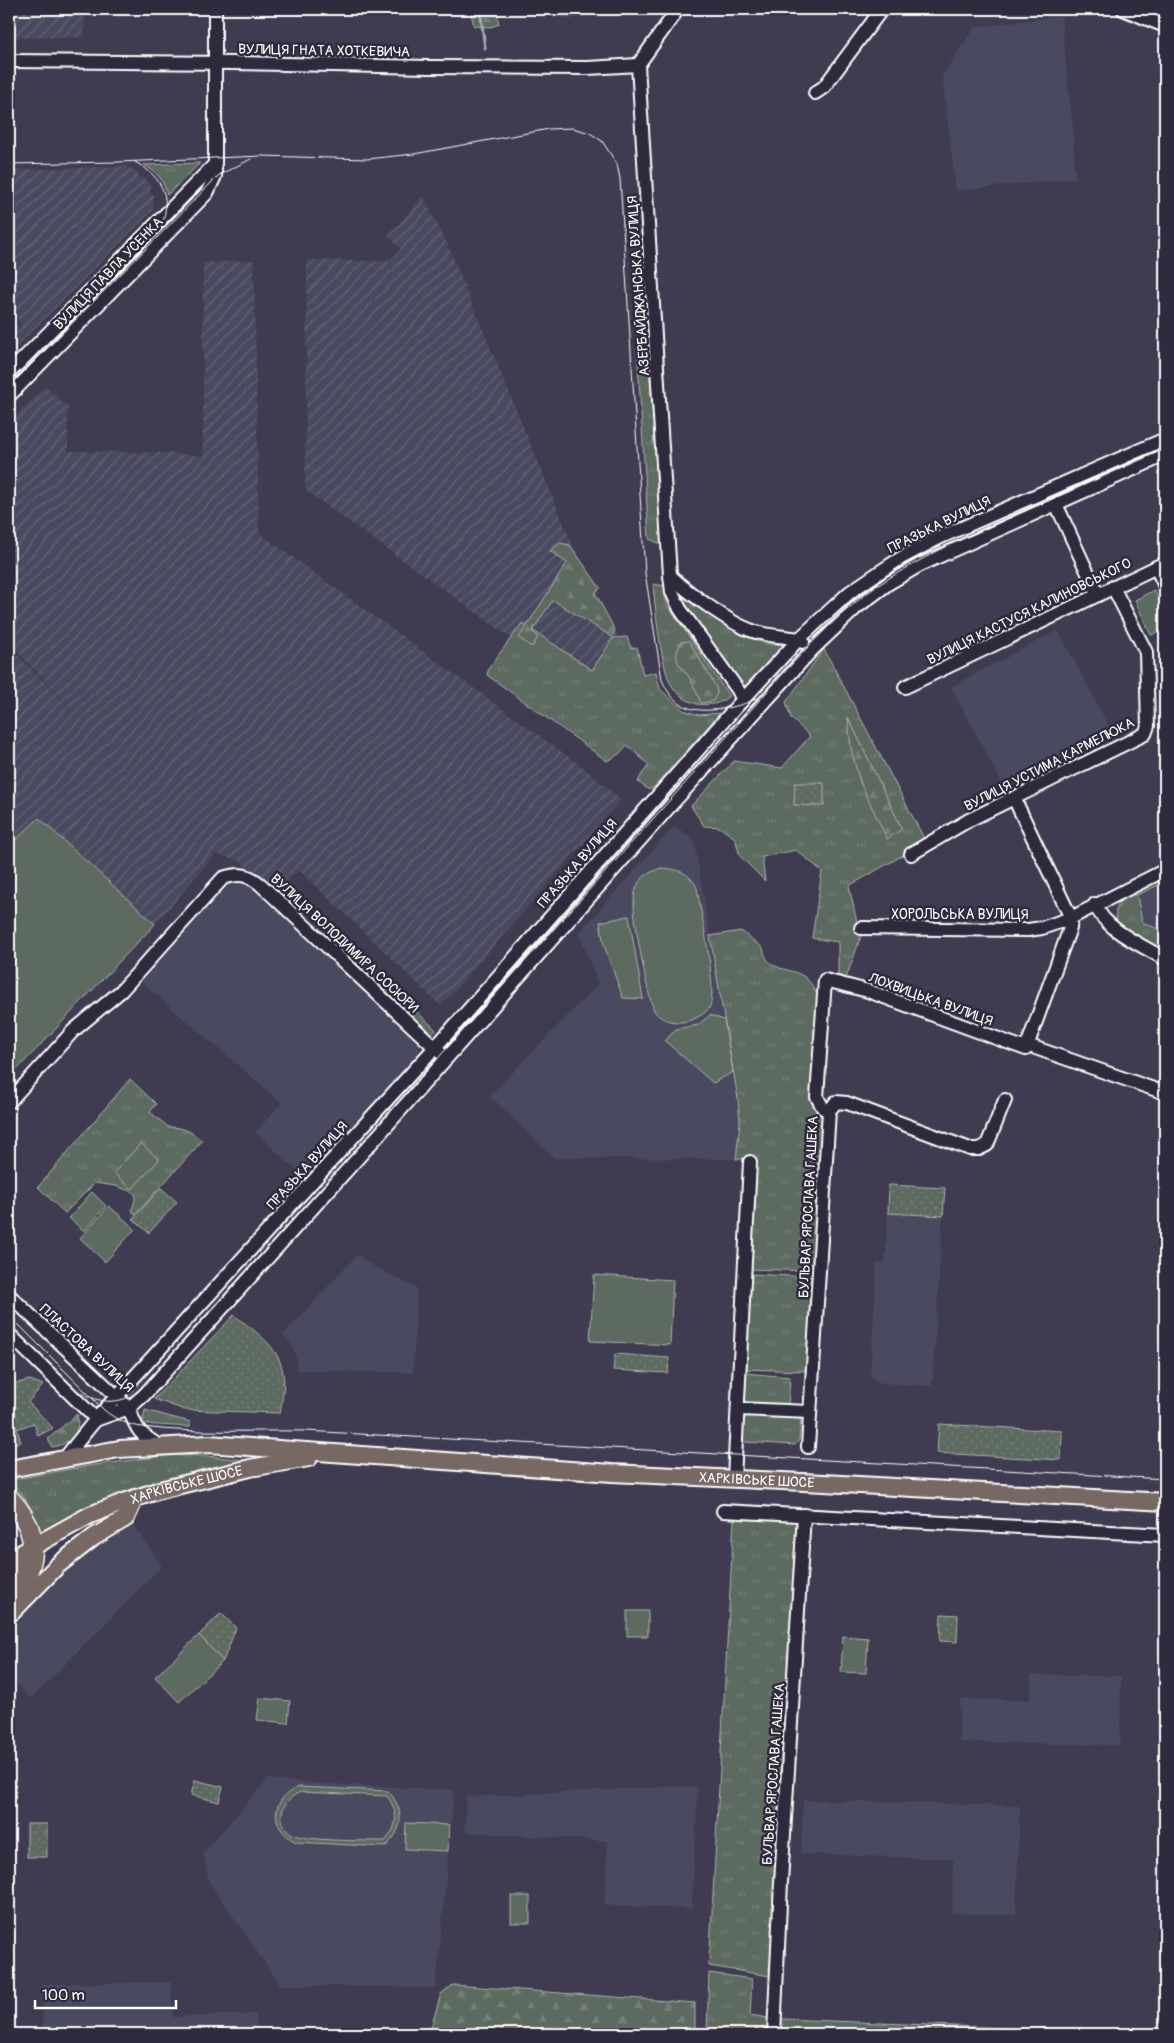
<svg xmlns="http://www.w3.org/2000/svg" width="1174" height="2043" viewBox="0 0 1174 2043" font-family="Pangolin,sans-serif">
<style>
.built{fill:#4a495f}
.industrial{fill:url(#industrial-furrows)}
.grass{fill:url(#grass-tufts);stroke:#aeb4af}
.forest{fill:url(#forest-firs);stroke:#aeb4af}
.park{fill:url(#park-dots);stroke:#aeb4af}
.pitch{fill:#5c6a5f;stroke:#aeb4af;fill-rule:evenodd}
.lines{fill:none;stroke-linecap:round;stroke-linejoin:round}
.stream{stroke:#a5aebb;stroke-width:3}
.minor-casing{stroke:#fff;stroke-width:16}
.major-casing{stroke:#fff;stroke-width:20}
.highway-casing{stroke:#fff;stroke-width:22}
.minor{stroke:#2f2a3d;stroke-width:12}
.major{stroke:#776864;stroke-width:16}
.highway{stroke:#776864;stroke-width:19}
.tram{stroke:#fff;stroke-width:1}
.labels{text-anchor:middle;stroke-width:5;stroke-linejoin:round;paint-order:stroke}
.street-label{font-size:14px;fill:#fff;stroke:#2f2a3d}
</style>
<defs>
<pattern id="industrial-furrows" width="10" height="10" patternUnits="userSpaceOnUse" patternTransform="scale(1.25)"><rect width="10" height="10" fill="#4a495f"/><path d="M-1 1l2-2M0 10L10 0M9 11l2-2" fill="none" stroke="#656477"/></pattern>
<pattern id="grass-tufts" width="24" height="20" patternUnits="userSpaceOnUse" patternTransform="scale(1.25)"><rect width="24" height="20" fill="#5c6a5f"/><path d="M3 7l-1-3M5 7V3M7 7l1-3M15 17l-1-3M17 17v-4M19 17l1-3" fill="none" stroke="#748077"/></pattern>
<pattern id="forest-firs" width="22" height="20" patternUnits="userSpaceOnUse" patternTransform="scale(1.25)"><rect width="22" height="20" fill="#5c6a5f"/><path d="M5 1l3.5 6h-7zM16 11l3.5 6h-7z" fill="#748077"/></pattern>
<pattern id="park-dots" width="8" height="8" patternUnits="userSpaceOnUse" patternTransform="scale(1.25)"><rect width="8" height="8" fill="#5c6a5f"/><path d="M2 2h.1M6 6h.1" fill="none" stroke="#748077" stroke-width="1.8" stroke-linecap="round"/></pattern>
</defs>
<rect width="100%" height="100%" fill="#3f3c51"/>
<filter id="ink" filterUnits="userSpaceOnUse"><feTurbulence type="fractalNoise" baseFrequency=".02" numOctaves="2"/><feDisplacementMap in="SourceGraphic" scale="10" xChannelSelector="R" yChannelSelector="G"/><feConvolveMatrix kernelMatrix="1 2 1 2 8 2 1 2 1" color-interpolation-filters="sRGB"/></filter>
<g filter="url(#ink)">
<!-- built -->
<g class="built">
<polygon points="1061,16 1073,128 1075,178 956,191 942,76 975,27"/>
<polygon points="1058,630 1111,730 1004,787 951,687"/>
<polygon points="674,826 694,839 738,1099 740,1122 736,1159 554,1158 490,1096 598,984 579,933"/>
<polygon points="243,882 255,887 421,1039 419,1054 305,1178 255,1132 282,1103 138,979 227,886"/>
<polygon points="1165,882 1165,932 1142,922 1137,895"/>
<polygon points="888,1213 943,1216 932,1386 877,1383 870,1376 877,1263 885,1264"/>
<polygon points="357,1255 371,1265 417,1288 413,1373 297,1370 296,1357 291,1343 283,1335"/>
<polygon points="133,1525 162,1566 31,1699 9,1677 9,1636 14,1626 50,1582 75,1561 102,1542"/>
<polygon points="1031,1675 1121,1676 1120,1745 959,1742 960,1699 1030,1700"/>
<polygon points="268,1779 308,1783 454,1790 436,1988 280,1985 209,1882 203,1853"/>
<polygon points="666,1787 698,1787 692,1909 604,1905 608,1841 465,1832 466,1797"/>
<polygon points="803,1800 1020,1806 1016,1915 952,1913 953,1859 801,1854"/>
<polygon points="171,1982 173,2017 256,2014 257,2034 43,2034 42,1984"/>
</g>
<!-- industrial -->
<g class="industrial">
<polygon points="9,9 85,9 84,37 9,38"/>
<polygon points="500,9 613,9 571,19"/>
<polygon points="127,166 127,169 132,168 137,172 139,177 145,178 151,185 150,194 154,194 153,210 9,354 9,318 22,330 9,297 9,170"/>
<polygon points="423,196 447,243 575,551 602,589 597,594 617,635 597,692 511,638 305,490 307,260 389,261 401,249 388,236"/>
<polygon points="254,260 259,533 584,768 621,800 441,1006 299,870 276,891 238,860 216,854 155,924 39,818 9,846 9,647 75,712 9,643 9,423 45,386 68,407 68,451 172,453 203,456 203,263"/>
</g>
<!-- grass -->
<g class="grass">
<path d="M200 163 167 195C164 180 157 172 144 165Z"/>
<polygon points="648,347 661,544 649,539 637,348"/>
<path d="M653 584 665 586V598L669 607 729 696C720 704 710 706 697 704 687 701 678 695 672 686 661 670 655 606 653 584Z"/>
<polygon points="679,593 741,635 764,643 784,645 746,687 744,688 684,603"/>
<polygon points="522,623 592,670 613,638 627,637 631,648 637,647 643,675 656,672 660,689 683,710 699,715 720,713 655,786 649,790 638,782 642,774 649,765 627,745 619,754 607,761 487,675 489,668"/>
<polygon points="824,649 926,842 849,886 858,927 863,931 846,978 838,975 838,942 812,938 822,871 796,850 762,857 765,881 740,856 735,838 719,827 704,826 691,806 734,761 782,768 810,736 791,718 786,702"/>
<path d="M1165 876V882L1137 895 1142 922 1165 932V955L1118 925C1106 894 1144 887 1165 876Z"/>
<path d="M741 931 763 948C767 972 786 966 803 976 811 981 816 991 819 1000L823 1114 815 1271 749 1269 748 1159H736L740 1122 738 1099 710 936Z"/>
<polygon points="341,939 436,1030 431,1035 335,944"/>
<path d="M130 1079 156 1104 150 1112 168 1127C183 1127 191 1131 202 1141L135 1215 132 1210 136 1196 133 1192 116 1186 95 1183 65 1213 38 1187Z"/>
<polygon points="748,1274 813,1277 806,1371 743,1369"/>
<polygon points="743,1373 790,1377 788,1407 747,1405 742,1400"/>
<polygon points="145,1410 190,1422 190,1427 142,1424"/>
<polygon points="747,1411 801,1417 799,1440 795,1445 745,1442 739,1439 741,1417"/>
<path d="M171 1455 207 1456 245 1460C218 1467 190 1472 163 1480 119 1492 79 1511 41 1534 34 1512 26 1496 9 1480L88 1466Z"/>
<polygon points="734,1519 799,1522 770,1976 709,1966"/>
<polygon points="709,1973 752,1979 750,2015 768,2018 767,2034 707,2032"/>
<polygon points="782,2019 1029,2029 1029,2034 781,2034"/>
<polygon points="1040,2028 1092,2030 1094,2034 1040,2034"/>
</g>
<!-- forest -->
<g class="forest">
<polygon points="470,9 496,9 499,24 491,27 474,26"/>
<polygon points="560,543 570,545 600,588 595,593 615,630 612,637 553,600 532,631 538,637 532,647 519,638 567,563 550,551"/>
<path d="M689 641 716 687 717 694 713 701 701 703C697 693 694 685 689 677 678 662 672 661 681 642Z"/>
<polygon points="848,717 902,829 887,839 860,782 851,749"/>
<path d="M77 1414C81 1433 71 1444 52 1447L48 1439Z"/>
<polygon points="453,1985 695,2003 695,2034 429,2034 441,1994"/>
</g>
<!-- park -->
<g class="park">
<polygon points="795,783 824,783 824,806 794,805"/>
<polygon points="889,1185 945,1188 943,1216 888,1213"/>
<polygon points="161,1188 177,1202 149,1233 133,1219"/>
<path d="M234 1315C253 1330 280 1346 283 1374 285 1386 282 1400 280 1413L185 1410 154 1399Z"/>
<polygon points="615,1354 669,1358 668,1373 613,1370"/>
<polygon points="30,1380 43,1385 28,1402 53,1428 38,1436 34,1423 17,1429 21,1442 9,1445 9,1385"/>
<polygon points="939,1424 1062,1431 1061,1460 937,1453"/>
<polygon points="221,1613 236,1628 223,1661 199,1635"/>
<polygon points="941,1614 958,1615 957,1642 940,1641"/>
<polygon points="195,1780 223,1787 219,1802 191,1795"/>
<rect x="27" y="1824" width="20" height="33"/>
</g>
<!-- pitch -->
<g class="pitch">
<polygon points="1154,590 1165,613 1165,628 1151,635 1135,600"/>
<polygon points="39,818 155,924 9,1078 9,846"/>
<path d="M661 868C677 869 690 872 697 888 700 909 719 993 709 1008 705 1014 694 1020 687 1021 676 1024 662 1021 655 1012 649 1004 633 918 634 904 634 900 634 894 636 889 639 877 650 872 661 868Z"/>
<polygon points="629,916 643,999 623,998 604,945 600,922"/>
<polygon points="710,1015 724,1020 733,1072 713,1083 665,1041 676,1029 698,1025"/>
<polygon points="141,1143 159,1160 132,1189 114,1173"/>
<polygon points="92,1192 106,1206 84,1231 69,1218"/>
<polygon points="109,1206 135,1229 105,1262 80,1238"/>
<polygon points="594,1275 673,1280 670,1345 590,1341"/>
<rect x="627" y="1611" width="21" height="25"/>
<polygon points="199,1635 223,1661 179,1702 155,1677"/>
<polygon points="843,1636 868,1638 866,1673 841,1672"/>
<polygon points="260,1698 290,1701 288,1723 257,1720"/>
<path d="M299 1787 388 1791C405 1810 404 1830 385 1847L296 1842C269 1828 270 1798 299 1787ZM301 1792 387 1796C399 1812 398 1827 385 1841 368 1841 303 1841 292 1834 273 1821 283 1798 301 1792Z"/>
<polygon points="406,1823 449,1825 448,1851 405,1849"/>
<rect x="511" y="1896" width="19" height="27"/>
</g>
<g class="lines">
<!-- stream -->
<polyline class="stream" points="480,9 485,48"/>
<!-- minor casing -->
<g class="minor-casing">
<g id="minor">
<polyline points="678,9 638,65 670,575 672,592 680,609 738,690 743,700"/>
<polyline points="1123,9 1165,26"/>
<polyline points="9,61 233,63 429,67 588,68 638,65"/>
<polyline points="815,93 824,87 882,9"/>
<polyline points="9,373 215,164"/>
<polyline points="9,396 207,193 215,176 215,9"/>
<polyline points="1056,504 1098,595"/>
<polyline points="1156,567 1165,586"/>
<path d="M670 575C684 590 730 623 750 630 765 636 783 636 799 639L803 642"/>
<polyline points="905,687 1165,563"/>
<polyline points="911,854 969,820 1145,734 1148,726 1146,652 1113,587"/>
<path d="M1095 904C1104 930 1142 945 1165 959"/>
<polyline points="861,928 1028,930 1042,928 1071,918 1165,870"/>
<polyline points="1027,1045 1165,1093"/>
<path d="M9 1102 73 1031 121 991 223 878C240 873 247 874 260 884L441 1053"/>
<polyline points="829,1111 823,1108 817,1097 825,980 868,991 1026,1049 1070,928 1071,918 1014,798"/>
<path d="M9 1295 129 1408C136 1430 140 1435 160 1446"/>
<polyline points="9,1334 96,1419"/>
<polyline points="738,1409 810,1412"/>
<polyline points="98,1419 129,1408 144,1395 375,1139 671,805 812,650 857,607 889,583 920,565 1165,455"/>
<polyline points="808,1447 829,1111 836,1102 847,1103 970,1149 979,1149 987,1145 1005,1100"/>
<polyline points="64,1459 96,1419 448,1033 737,706 799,639 826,614 850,592 878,573 901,558 941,537 1165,439"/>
<polyline points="734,1479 750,1162"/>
<polyline points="723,1511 1165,1535"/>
<polyline points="774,2034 781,1882 804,1515"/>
</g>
</g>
<!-- major casing -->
<g class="major-casing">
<g id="major">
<path id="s1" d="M9 1469 119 1449 208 1444 612 1473 824 1483 1165 1502"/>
<path id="s2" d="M9 1560 90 1515 124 1502 160 1490 250 1468 309 1458"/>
<polyline points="9,1578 28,1554"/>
<polyline points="12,1612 58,1565 94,1537 126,1518 135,1498"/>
</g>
</g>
<!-- highway casing -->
<g class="highway-casing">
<path id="highway" d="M9 1498C46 1538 35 1566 9 1608"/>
</g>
<!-- minor -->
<use href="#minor" class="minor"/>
<!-- major -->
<use href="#major" class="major"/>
<!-- highway -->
<use href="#highway" class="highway"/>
<!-- tram -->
<g class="tram">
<path d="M135 162C165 178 172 200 160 231"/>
<path d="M9 164 118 162 262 156 367 159 414 154 549 129 573 128 590 133 602 141 617 164 620 179 645 573 662 680C674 708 692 713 721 709 734 707 746 704 758 698"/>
<polyline points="9,387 219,175 251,159"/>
<path d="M9 1315 104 1410C115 1419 129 1426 143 1427 197 1434 252 1430 306 1431L1165 1479"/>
<path d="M79 1392C100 1403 118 1406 139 1391L749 712C783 674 816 635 856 602 883 579 915 563 947 546L1165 449"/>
</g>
</g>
</g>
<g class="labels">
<!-- street labels -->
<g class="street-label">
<text transform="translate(324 50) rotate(1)" y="5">ВУЛИЦЯ ГНАТА ХОТКЕВИЧА</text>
<text transform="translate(108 273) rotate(-46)" y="5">ВУЛИЦЯ ПАВЛА УСЕНКА</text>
<text transform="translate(638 286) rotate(-94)" y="5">АЗЕРБАЙДЖАНСЬКА ВУЛИЦЯ</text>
<text transform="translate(939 524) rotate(-26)" y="5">ПРАЗЬКА ВУЛИЦЯ</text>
<text transform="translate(1029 611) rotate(-26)" y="5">ВУЛИЦЯ КАСТУСЯ КАЛИНОВСЬКОГО</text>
<text transform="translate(1049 764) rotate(-27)" y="5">ВУЛИЦЯ УСТИМА КАРМЕЛЮКА</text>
<text transform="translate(577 863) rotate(-49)" y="5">ПРАЗЬКА ВУЛИЦЯ</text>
<text x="960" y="919">ХОРОЛЬСЬКА ВУЛИЦЯ</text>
<text transform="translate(345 943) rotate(43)" y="5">ВУЛИЦЯ ВОЛОДИМИРА СОСЮРИ</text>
<text transform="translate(931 999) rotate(20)" y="5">ЛОХВИЦЬКА ВУЛИЦЯ</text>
<text transform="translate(307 1165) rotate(-48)" y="5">ПРАЗЬКА ВУЛИЦЯ</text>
<text transform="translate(808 1207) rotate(-87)" y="5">БУЛЬВАР ЯРОСЛАВА ГАШЕКА</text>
<text transform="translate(87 1348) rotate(43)" y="5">ПЛАСТОВА ВУЛИЦЯ</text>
<text dy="5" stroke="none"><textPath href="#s1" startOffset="751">ХАРКІВСЬКЕ ШОСЕ</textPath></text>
<text dy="5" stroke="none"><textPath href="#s2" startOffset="194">ХАРКІВСЬКЕ ШОСЕ</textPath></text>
<text transform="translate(773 1774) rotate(-86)" y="5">БУЛЬВАР ЯРОСЛАВА ГАШЕКА</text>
</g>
</g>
<!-- margin -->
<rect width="1174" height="2043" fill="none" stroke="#2f2a3d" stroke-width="30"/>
<rect x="15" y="15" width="1144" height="2013" fill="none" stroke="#fff" stroke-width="2" filter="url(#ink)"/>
<!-- scale -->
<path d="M35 2000v8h141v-8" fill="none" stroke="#ffffff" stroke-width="2.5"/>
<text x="42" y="2000" font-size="15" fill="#ffffff" stroke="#2f2a3d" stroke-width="4" paint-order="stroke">100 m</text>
</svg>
